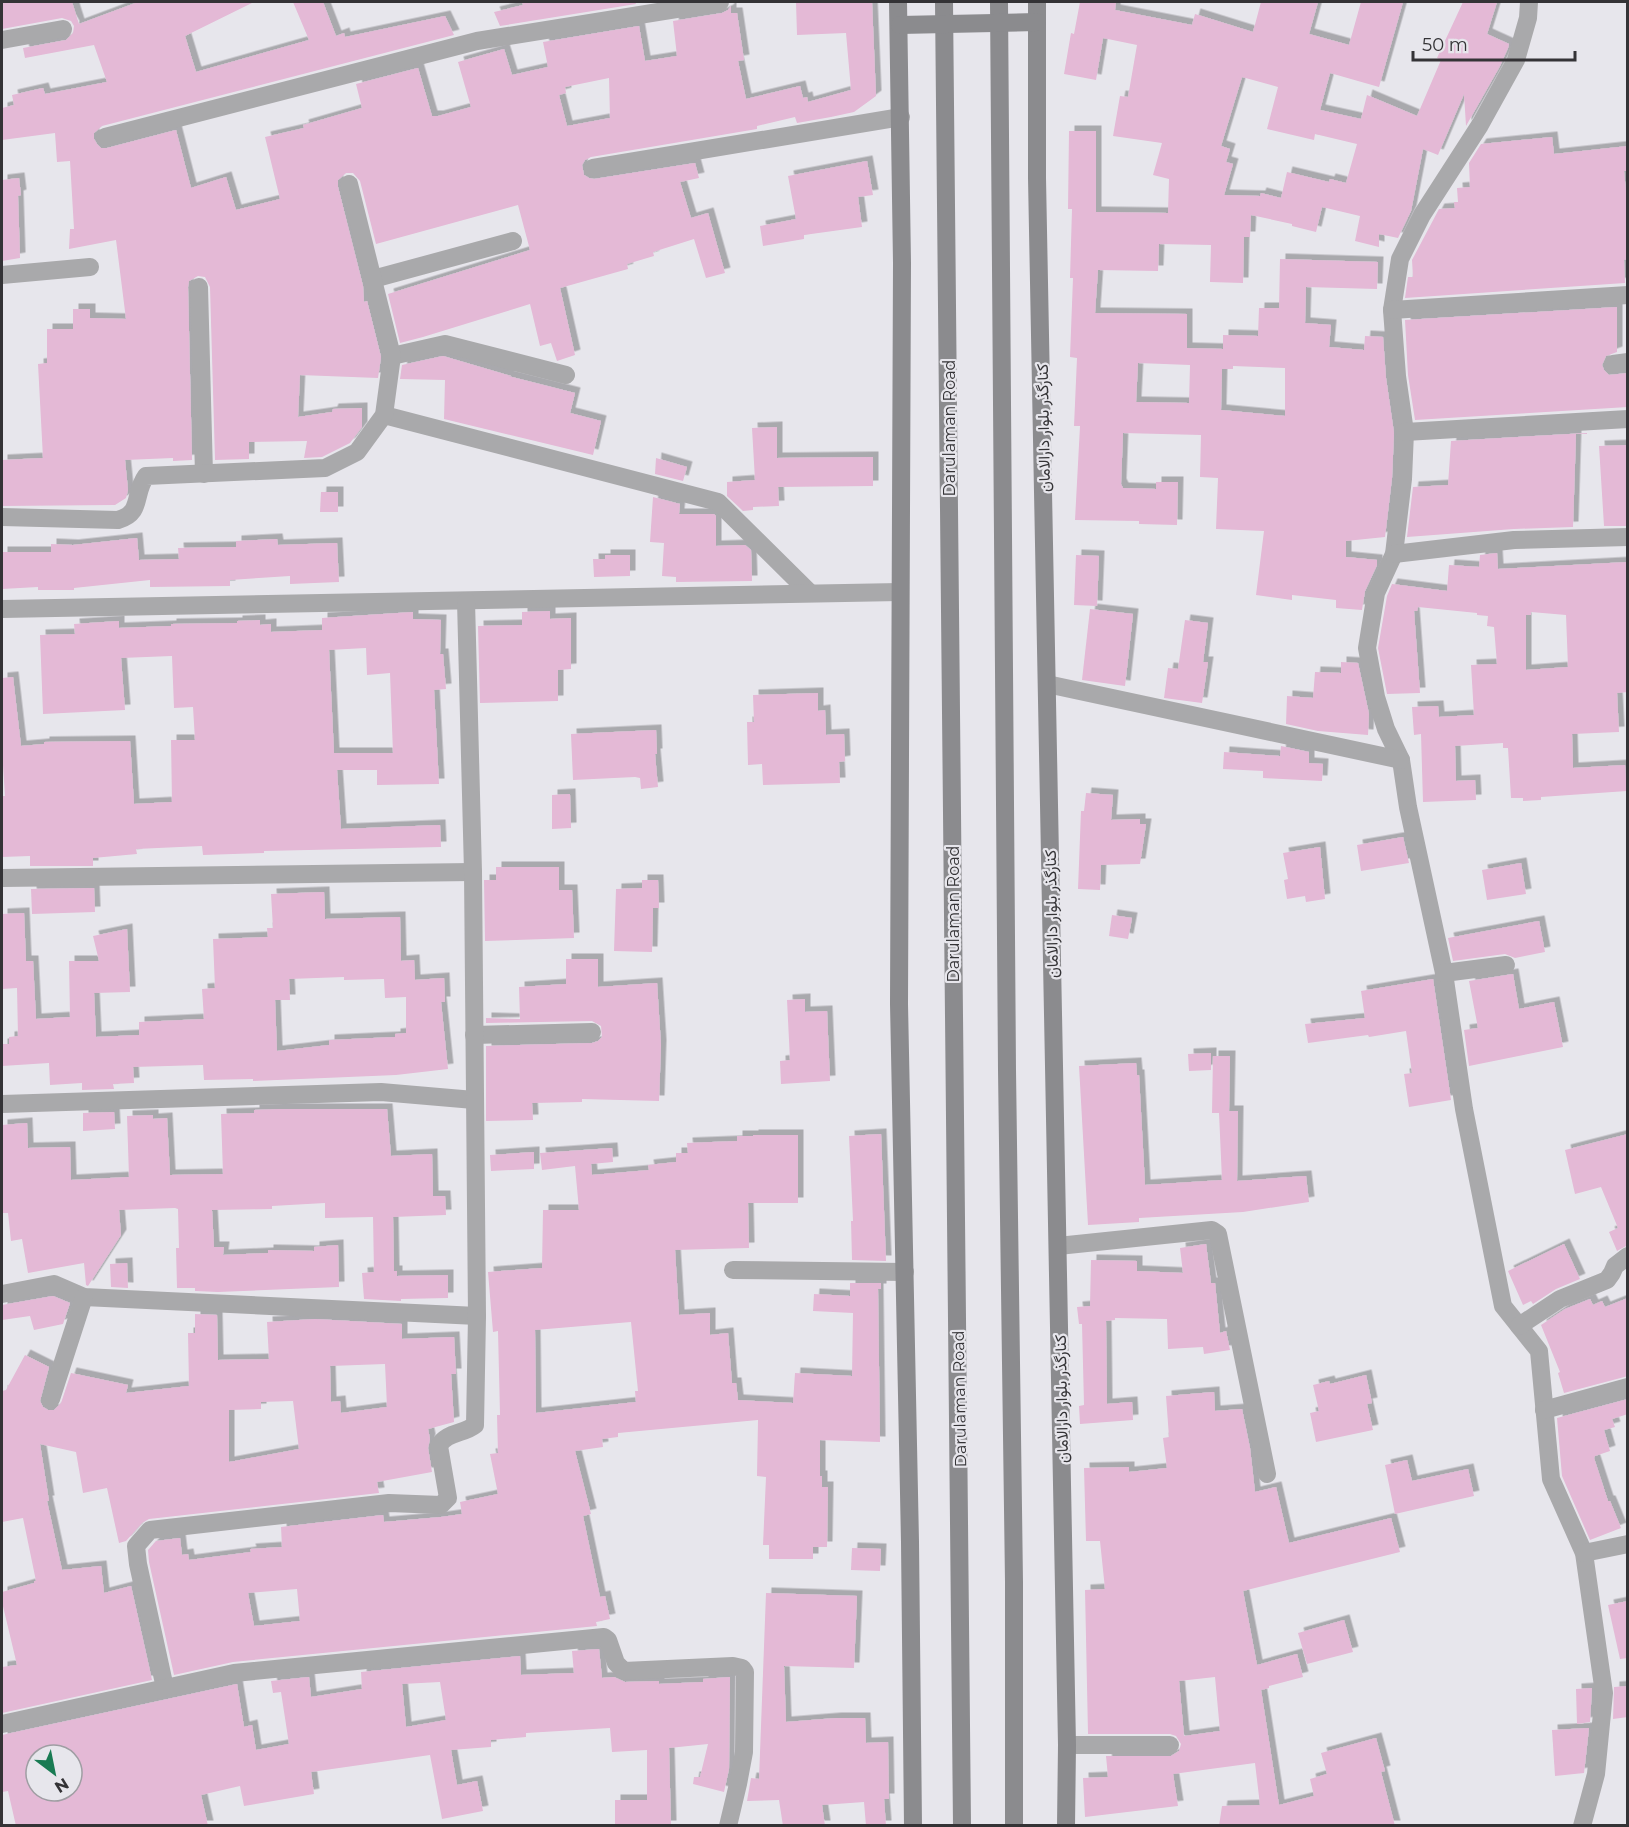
<svg xmlns="http://www.w3.org/2000/svg" width="1629" height="1827" viewBox="0 0 1629 1827" font-family="Montserrat,Vazirmatn,sans-serif">
<style>
.building{fill:#e4b9d6;fill-rule:evenodd;filter:url(#shadow)}
.lines{fill:none;stroke-linecap:round;stroke-linejoin:round}
.street{stroke:#a9a9ab;stroke-width:18}
.secondary{stroke:#8b8b8e;stroke-width:18}
.labels{text-anchor:middle;stroke-width:4.5;stroke-linejoin:round;paint-order:stroke}
.street-label{font-size:16px;fill:#343336;stroke:#e7e6ec}
</style>
<defs>
<filter id="shadow"><feDropShadow dx="5.5" dy="-5.5" stdDeviation="0" flood-color="#0004"/></filter>
</defs>
<rect width="100%" height="100%" fill="#e7e6ec"/>
<!-- building -->
<g class="building">
<path d="M2 2H72L79 24 138 2H254L185 36 196 72 309 40 293 2H323L336 36 344 33 345 37 445 16 454 35 102 126 94 133V139L97 144 101 148H107L176 130 191 188 226 177 236 210 280 199 265 137 304 128 303 125 362 108 356 84 418 68 432 116H438L471 107 458 62 504 49 512 75 548 67 543 42 639 26 645 61 677 56 673 21 722 13 728 10 731 6V13H737L744 60 738 61 746 99 800 86 803 98 807 97 808 102 851 90 846 33 797 35 796 2H872L876 96 854 112 831 117 797 123 795 117 757 126V129L591 157 585 160 582 165 584 175 589 178 594 179 695 163 699 178 680 182 691 218 708 213 725 273 706 278 694 239 653 252 654 256 627 264 628 269 560 288 575 355 557 361 551 343 540 346 530 304 423 337 400 343 388 294 530 250 518 205 376 244 360 181 353 173H346L338 180V187L363 286 364 302 367 301 381 357 378 378 300 375 298 417 332 412 333 409 362 408V427L350 443 322 457 304 458 307 441 249 442V459L215 460 210 287 205 277 198 276 189 281 188 287 192 460 173 461V458L125 460 128 490 126 498 115 505 2 506V460L43 458 38 364 47 363V329H73V309H90V318L126 319 116 240 69 249 70 229H74L70 161 57 162 55 133 2 140V108L14 105 12 95 43 88 45 94 107 82 94 45 25 58 23 48 66 40 73 33 74 26 71 21 62 18 2 29ZM609 78 610 118 567 126 559 95 566 93 565 87Z"/>
<polygon points="522,2 635,2 636,4 500,26 494,12 523,5"/>
<path d="M1080 2H1116L1115 10 1192 25 1195 14 1253 32 1261 2H1318L1309 34 1349 45 1361 2H1403L1379 87 1330 73 1320 110 1361 119 1367 95 1417 116 1441 60 1437 58 1463 2H1497L1487 34 1509 44 1508 48 1500 66 1466 126 1464 94 1438 155 1423 149 1411 211 1398 238 1379 234V247L1355 241 1360 216 1322 207 1316 232 1292 226V224L1251 215 1250 237H1244L1243 283 1210 282 1211 245 1159 244 1158 271 1098 270 1095 313 1187 314V348L1223 349V335L1258 336 1259 308H1279L1280 259 1378 262 1377 289 1306 287 1305 323 1331 325 1329 347 1364 350 1365 336 1383 337 1386 378 1394 433 1392 478 1385 537 1346 541V557L1377 560V565L1365 591 1362 610 1336 608V600L1292 595V600L1256 595 1264 531 1216 529 1218 478 1200 477 1201 435 1123 433 1121 484 1123 488 1156 489V482H1178L1177 525 1139 524V521L1075 520 1080 426H1074L1077 358 1070 357 1073 278H1070L1072 209H1068L1069 131H1096V212L1168 213 1169 179 1153 175 1162 143 1113 136 1120 96 1128 97 1137 45 1103 38 1096 80 1064 74 1071 33 1074 34ZM1242 77 1278 87 1267 129 1314 140 1315 134 1357 144 1346 183 1330 179 1329 182 1287 172 1281 198 1261 193 1260 196 1224 195 1233 164 1226 162 1230 149 1221 146ZM1138 363 1190 365 1189 403 1136 402ZM1233 366 1285 368V416L1221 410 1222 369H1233Z"/>
<polygon points="1552,137 1554,154 1628,146 1628,171 1624,171 1628,212 1628,259 1624,260 1625,283 1405,298 1408,277 1413,277 1412,260 1439,209 1455,208 1454,202 1458,202 1457,188 1470,187 1469,163 1481,144"/>
<polygon points="867,161 873,195 858,197 862,227 804,235 804,239 763,246 760,226 796,219 788,176"/>
<polygon points="19,178 21,195 18,196 20,258 2,261 2,180"/>
<polygon points="1617,307 1617,352 1606,356 1602,365 1604,370 1609,375 1628,373 1628,407 1415,420 1408,375 1405,320"/>
<polygon points="443,356 511,376 508,376 575,393 570,413 601,421 593,455 444,419 445,380 400,379 402,365"/>
<polygon points="777,427 777,458 873,457 873,486 778,487 779,506 753,507 753,510 743,511 727,496 727,482 755,480 752,428"/>
<polygon points="1587,433 1587,434 1576,434 1573,527 1514,529 1407,537 1413,487 1448,485 1451,441"/>
<polygon points="1628,445 1628,526 1604,526 1599,446"/>
<polygon points="656,458 687,467 683,481 655,474"/>
<polygon points="321,492 338,492 338,512 320,512"/>
<polygon points="653,497 680,504 679,514 714,514 716,516 716,546 745,545 751,550 752,581 676,582 676,577 662,576 664,543 650,542"/>
<polygon points="137,538 139,560 179,559 178,548 236,547 236,541 277,539 278,545 337,543 339,582 290,584 290,576 230,580 230,586 150,587 150,580 74,588 74,590 38,590 38,587 2,589 2,552 51,552 51,544 73,545"/>
<path d="M1497 553 1498 569 1628 562V692L1617 693 1619 732 1572 734 1573 768 1625 765 1627 791 1541 797V800L1523 801V798H1511L1508 748H1503V743L1455 746 1456 781 1475 780 1476 800 1423 802 1421 734 1414 735 1412 707 1438 706 1439 717 1474 715 1471 665 1497 664 1494 627 1487 626 1488 616 1477 615V613L1418 607 1417 611H1414L1420 693 1387 694 1378 648 1387 596 1392 584 1447 591 1449 565 1479 567 1480 555ZM1531 612 1566 615 1568 667 1526 670V615H1531Z"/>
<polygon points="605,555 630,555 630,576 594,577 593,559 605,559"/>
<polygon points="1076,555 1099,556 1097,606 1074,605"/>
<polygon points="1090,609 1133,614 1125,686 1082,680"/>
<polygon points="550,611 550,619 571,618 571,669 558,670 558,701 480,703 478,626 522,625 522,612"/>
<path d="M413 612V619L441 620 440 654H443L446 689 434 690 439 784 377 785V770H337L341 829 440 825 441 847 264 851V853L203 855 202 846 136 849 137 854 93 858V866H30V856L2 857V796H5L2 750V678L13 677 21 746 44 744V742L130 741 134 804 172 802 171 740H195L193 707 174 708 172 656 121 658 125 710 43 714 40 635 75 634 74 624 119 621V628L171 626V624L237 623V621L260 620V625L271 624V632L322 630V618ZM366 648 367 675 390 673 393 753H334L329 650Z"/>
<polygon points="1185,620 1208,623 1203,662 1208,662 1202,703 1164,698 1168,668 1178,669"/>
<polygon points="1341,662 1358,663 1369,714 1368,735 1318,731 1286,724 1287,696 1313,698 1315,672 1341,673"/>
<polygon points="818,693 818,711 825,710 826,735 844,734 845,761 839,762 840,783 763,785 762,764 748,765 747,722 754,722 753,695"/>
<polygon points="656,730 657,754 655,754 658,787 641,789 640,778 635,777 573,780 571,734"/>
<polygon points="1281,746 1309,752 1309,763 1323,764 1322,781 1263,778 1263,771 1223,769 1224,752 1280,756"/>
<polygon points="1086,793 1113,795 1111,820 1140,819 1140,824 1146,824 1140,864 1101,865 1100,890 1078,889 1081,811 1084,811"/>
<polygon points="570,794 571,828 552,829 552,795"/>
<polygon points="1403,837 1409,863 1361,871 1357,845"/>
<polygon points="1320,847 1325,899 1306,902 1305,896 1287,899 1284,880 1288,879 1283,853"/>
<polygon points="1521,863 1526,894 1487,900 1482,870"/>
<polygon points="496,867 559,867 559,890 572,890 574,938 485,941 484,880 496,880"/>
<polygon points="642,880 658,880 659,908 653,908 652,952 614,951 616,889 642,888"/>
<polygon points="94,888 95,912 32,914 31,889"/>
<path d="M324 892 325 919 400 917 401 961 414 960 415 980 444 978 445 1002H441L448 1069 396 1075 253 1081V1079L204 1080 203 1065 133 1067 134 1083 113 1084 114 1089 82 1090V1083L50 1085 49 1063 2 1066V1044H9V1037L18 1036 17 988 2 989V914L24 913 26 961H33L36 1019 70 1017 69 961H99L93 936 127 929 130 992 94 993 96 1037 139 1035V1022L204 1019 202 989 215 988 213 939 268 937 267 928H273L271 894ZM344 977V980L384 979 385 998 406 997V1033L395 1034V1037L329 1040V1045L277 1051 275 1000H290L289 979Z"/>
<polygon points="1112,915 1132,918 1128,939 1109,936"/>
<polygon points="1539,921 1545,952 1515,958 1505,954 1453,961 1448,938"/>
<polygon points="566,959 598,959 598,987 657,983 661,1045 659,1101 582,1099 582,1102 532,1103 533,1120 486,1121 486,1046 592,1043 598,1041 602,1037 601,1026 592,1021 486,1023 486,1018 520,1019 519,987 566,984"/>
<polygon points="1513,974 1519,1009 1554,1002 1563,1047 1469,1066 1464,1030 1478,1028 1469,981"/>
<polygon points="1433,979 1451,1100 1409,1107 1404,1074 1412,1073 1406,1031 1369,1037 1368,1035 1308,1043 1305,1024 1365,1018 1361,991"/>
<polygon points="805,999 805,1012 827,1011 830,1081 781,1084 780,1061 790,1060 787,1000"/>
<polygon points="1211,1053 1211,1070 1189,1071 1188,1054"/>
<polygon points="1213,1056 1230,1056 1229,1111 1238,1111 1237,1181 1306,1176 1309,1202 1243,1212 1139,1218 1139,1222 1088,1225 1079,1066 1136,1063 1137,1075 1139,1075 1145,1185 1222,1180 1219,1113 1212,1113"/>
<polygon points="278,1109 387,1109 391,1156 432,1154 433,1196 445,1196 446,1215 393,1217 394,1271 397,1271 397,1276 448,1275 448,1298 401,1299 401,1301 364,1299 362,1273 374,1272 373,1217 325,1218 325,1203 272,1206 272,1209 212,1210 214,1247 224,1247 223,1255 268,1253 268,1250 314,1251 314,1247 338,1245 339,1287 218,1292 195,1291 195,1288 177,1288 176,1248 179,1248 178,1209 175,1208 119,1210 121,1235 88,1286 86,1285 84,1263 28,1273 22,1239 11,1241 8,1213 2,1213 2,1125 27,1123 28,1148 70,1147 71,1180 129,1177 127,1116 153,1115 153,1119 167,1118 170,1175 223,1174 221,1114 254,1113 254,1110"/>
<polygon points="114,1112 115,1129 83,1131 83,1113"/>
<polygon points="881,1134 886,1261 852,1260 851,1221 853,1221 849,1136"/>
<polygon points="1628,1134 1628,1245 1617,1251 1609,1232 1618,1228 1601,1187 1575,1194 1565,1150"/>
<path d="M753 1135H798V1203H748L749 1248 675 1250 679 1315 710 1313V1335L728 1333 732 1383H736L738 1400 793 1403 795 1373 852 1376 853 1313 813 1311 814 1294 850 1296V1283H881V1289H878L880 1442 820 1440V1476H822V1487H828L827 1547H813V1559H769V1545H763L766 1477 757 1476 758 1420 618 1433V1437L602 1439 603 1447 575 1451 591 1514 583 1516 600 1597 605 1596 610 1619 596 1622 597 1626 233 1662 174 1675 149 1562 148 1550 156 1541 180 1538 182 1555 188 1554 189 1560 251 1552 250 1549 282 1547 281 1527 383 1515 384 1522 441 1517 462 1514 460 1502 498 1494 490 1454 498 1453 497 1415H500L498 1331 493 1332 488 1272 542 1268 543 1210H579L575 1166 542 1170 540 1153 612 1148 613 1162 591 1164 592 1175 649 1170 648 1165 676 1162V1153H688L687 1143 737 1141V1136H753ZM631 1322 638 1391H635L636 1402 536 1413 535 1330ZM297 1589 300 1621 254 1626 248 1593Z"/>
<polygon points="534,1152 534,1169 491,1171 490,1155"/>
<polygon points="1206,1244 1211,1283 1215,1283 1220,1333 1226,1331 1230,1350 1204,1354 1203,1347 1168,1349 1167,1319 1115,1318 1115,1320 1106,1321 1107,1404 1132,1402 1133,1420 1080,1424 1079,1406 1084,1405 1082,1324 1079,1324 1077,1307 1090,1306 1091,1260 1137,1261 1137,1271 1183,1273 1180,1248"/>
<polygon points="1564,1244 1580,1279 1556,1289 1533,1304 1531,1301 1523,1305 1508,1271"/>
<polygon points="127,1263 128,1288 111,1287 110,1264"/>
<polygon points="53,1296 70,1303 63,1324 34,1330 30,1316 2,1320 2,1305"/>
<polygon points="1628,1298 1628,1376 1564,1393 1558,1373 1560,1372 1541,1325 1565,1309 1590,1299 1593,1305 1602,1301 1605,1307"/>
<path d="M195 1314 217 1315 218 1360 269 1359 267 1322 315 1319 402 1324V1339L454 1337 456 1374H451L454 1422 428 1429 430 1439 428 1448 432 1472 377 1482 379 1493 149 1519 142 1523 126 1541 119 1543 107 1488 83 1493 76 1452 40 1444 49 1501H47L62 1570 101 1566 104 1593 131 1586 152 1680 2 1713V1667L17 1665 2 1602V1592L34 1583V1581H36L23 1518 2 1522V1391L6 1390 25 1355 49 1367 40 1401 43 1407 48 1410H54L61 1403 71 1373 128 1385 126 1393 189 1386 188 1333H195ZM385 1364 387 1407 341 1413 340 1401 331 1402 330 1366ZM293 1401 299 1449 229 1462V1410L261 1409V1402Z"/>
<polygon points="1366,1375 1372,1403 1367,1404 1373,1430 1316,1442 1310,1413 1319,1411 1313,1385 1329,1381 1330,1384"/>
<path d="M1214 1392 1215 1411 1242 1409 1250 1448 1255 1492 1276 1487 1289 1543 1391 1518 1400 1552 1243 1591 1257 1665 1297 1654 1303 1677 1269 1686V1688L1261 1690 1279 1805 1314 1796 1310 1779 1327 1774 1321 1753 1376 1738 1385 1771 1381 1772 1395 1826H1219L1222 1806 1260 1805 1255 1763 1173 1774 1178 1806 1085 1817 1083 1778 1108 1777 1106 1756H1171L1179 1751 1181 1744 1176 1736 1170 1734H1088L1085 1590 1105 1589 1100 1541H1086L1084 1468 1129 1467V1472L1167 1468 1163 1438 1169 1437 1166 1396ZM1215 1677 1220 1731 1184 1736 1179 1681Z"/>
<polygon points="1628,1399 1628,1414 1612,1419 1615,1427 1604,1430 1610,1451 1595,1456 1594,1458 1608,1501 1610,1501 1621,1528 1590,1540 1562,1476 1557,1418"/>
<polygon points="1407,1460 1412,1481 1468,1469 1474,1496 1395,1514 1385,1465"/>
<polygon points="852,1548 881,1549 880,1571 851,1570"/>
<polygon points="766,1593 857,1596 854,1668 784,1666 786,1722 836,1718 865,1718 866,1743 888,1742 889,1799 884,1799 886,1826 866,1826 864,1802 822,1805 825,1826 783,1826 779,1800 747,1801 751,1778 759,1779"/>
<polygon points="1628,1601 1628,1658 1620,1659 1608,1605"/>
<polygon points="1344,1620 1353,1652 1307,1664 1298,1633"/>
<path d="M599 1649 602 1678 614 1677 625 1682 659 1681V1684L703 1682V1679L730 1677 729 1769 724 1792 693 1784 694 1777H700L708 1744 669 1748 671 1826H615V1800H647V1750L612 1752 610 1728 526 1733V1737L491 1740V1747L451 1750 457 1785 477 1781 483 1811 442 1819 430 1755 311 1772 314 1794 244 1806 240 1786 201 1795 208 1826H16L8 1791 2 1792V1735L237 1684 244 1727 252 1725 256 1750 289 1744 281 1692 273 1693 271 1681 309 1677 311 1697 362 1689 361 1672 520 1656 521 1675 574 1673 572 1651ZM440 1682 446 1720 406 1727 402 1684ZM36 1755H72V1791H36Z"/>
<polygon points="1628,1686 1628,1717 1613,1719 1614,1687"/>
<polygon points="1592,1688 1590,1722 1577,1724 1576,1689"/>
<polygon points="1589,1728 1584,1773 1555,1776 1552,1730"/>
</g>
<g class="lines">
<!-- street -->
<g class="street">
<polyline points="1529,2 1528,18 1516,60 1480,125 1422,215 1400,259 1392,310 1397,376 1405,432 1403,479 1394,554 1376,593 1367,648 1376,697 1386,729 1401,760 1408,807 1444,973 1464,1109 1503,1306 1539,1351 1551,1479 1584,1553 1604,1693 1596,1774 1582,1826"/>
<polyline points="2,40 63,29"/>
<polyline points="105,137 477,41 720,2"/>
<polyline points="593,168 901,117"/>
<polyline points="2,275 90,267"/>
<polyline points="373,279 513,241"/>
<polyline points="199,287 204,474"/>
<polyline points="1392,310 1628,295"/>
<polyline points="392,356 445,344 566,375"/>
<polyline points="1613,364 1628,362"/>
<polyline points="384,415 718,502 810,593"/>
<polyline points="1405,432 1628,419"/>
<path d="M2 517 118 520C143 513 133 494 146 476L325 468 357 452 384 415 392 356 349 184"/>
<polyline points="1394,554 1514,540 1628,537"/>
<polyline points="2,609 900,592"/>
<polyline points="1047,684 1401,760"/>
<polyline points="2,878 473,872"/>
<polyline points="1444,973 1506,965"/>
<polyline points="474,1035 592,1032"/>
<polyline points="2,1104 381,1092 474,1100"/>
<polyline points="1058,1246 1212,1230 1218,1234 1267,1474"/>
<polyline points="733,1270 905,1272"/>
<polyline points="2,1294 54,1284 84,1297 477,1316"/>
<polyline points="1519,1326 1560,1299 1607,1280 1612,1273 1615,1266 1628,1256"/>
<polyline points="51,1399 84,1297"/>
<polyline points="1544,1410 1628,1387"/>
<polyline points="1584,1553 1628,1544"/>
<path d="M165 1688 138 1564 136 1546 150 1530 389 1503 441 1505 448 1498 439 1446C446 1432 464 1434 475 1425L477 1316 473 872 466 601"/>
<polyline points="2,1724 234,1673 604,1637 608,1640 616,1663 624,1671 733,1666 742,1668 745,1672 744,1752 738,1784 728,1826"/>
<polyline points="1067,1745 1170,1745"/>
</g>
<!-- secondary -->
<g class="secondary">
<polyline points="898,2 902,263 899,1004 910,1542 913,1826"/>
<polyline points="944,2 962,1826"/>
<polyline points="999,2 1007,1070 1014,1582 1014,1826"/>
<polyline points="1037,2 1037,178 1067,1745 1066,1826"/>
<polyline points="900,25 1037,22"/>
</g>
</g>
<g class="labels">
<!-- street labels -->
<g class="street-label">
<text transform="translate(949 428) rotate(-90)" y="6">Darulaman Road</text>
<text transform="translate(1043 428) rotate(-91)" y="6">کنارگذر بلوار دارالامان</text>
<text transform="translate(953 914) rotate(-90)" y="6">Darulaman Road</text>
<text transform="translate(1051 914) rotate(-91)" y="6">کنارگذر بلوار دارالامان</text>
<text transform="translate(959 1399) rotate(-91)" y="6">Darulaman Road</text>
<text transform="translate(1061 1399) rotate(-91)" y="6">کنارگذر بلوار دارالامان</text>
</g>
</g>
<!-- border -->
<rect width="1629" height="1827" fill="none" stroke="#343336" stroke-width="6"/>
<!-- north arrow -->
<g transform="translate(54 1773) rotate(148)"><circle r="28" fill="#e7e6ec" stroke="#9f9ea3" stroke-width="1.5"/>
<path d="M0-4.5L10 22L0 15L-10 22Z" fill="#197b53"/>
<text y="-9" font-size="16" font-weight="bold" text-anchor="middle" fill="#343336">N</text>
</g>
<!-- scale -->
<path d="M1413 51v9h162v-9" fill="none" stroke="#343336" stroke-width="3"/>
<text x="1422" y="51" font-size="18" fill="#343336" stroke="#e7e6ec" stroke-width="4.5" paint-order="stroke">50 m</text>
</svg>
